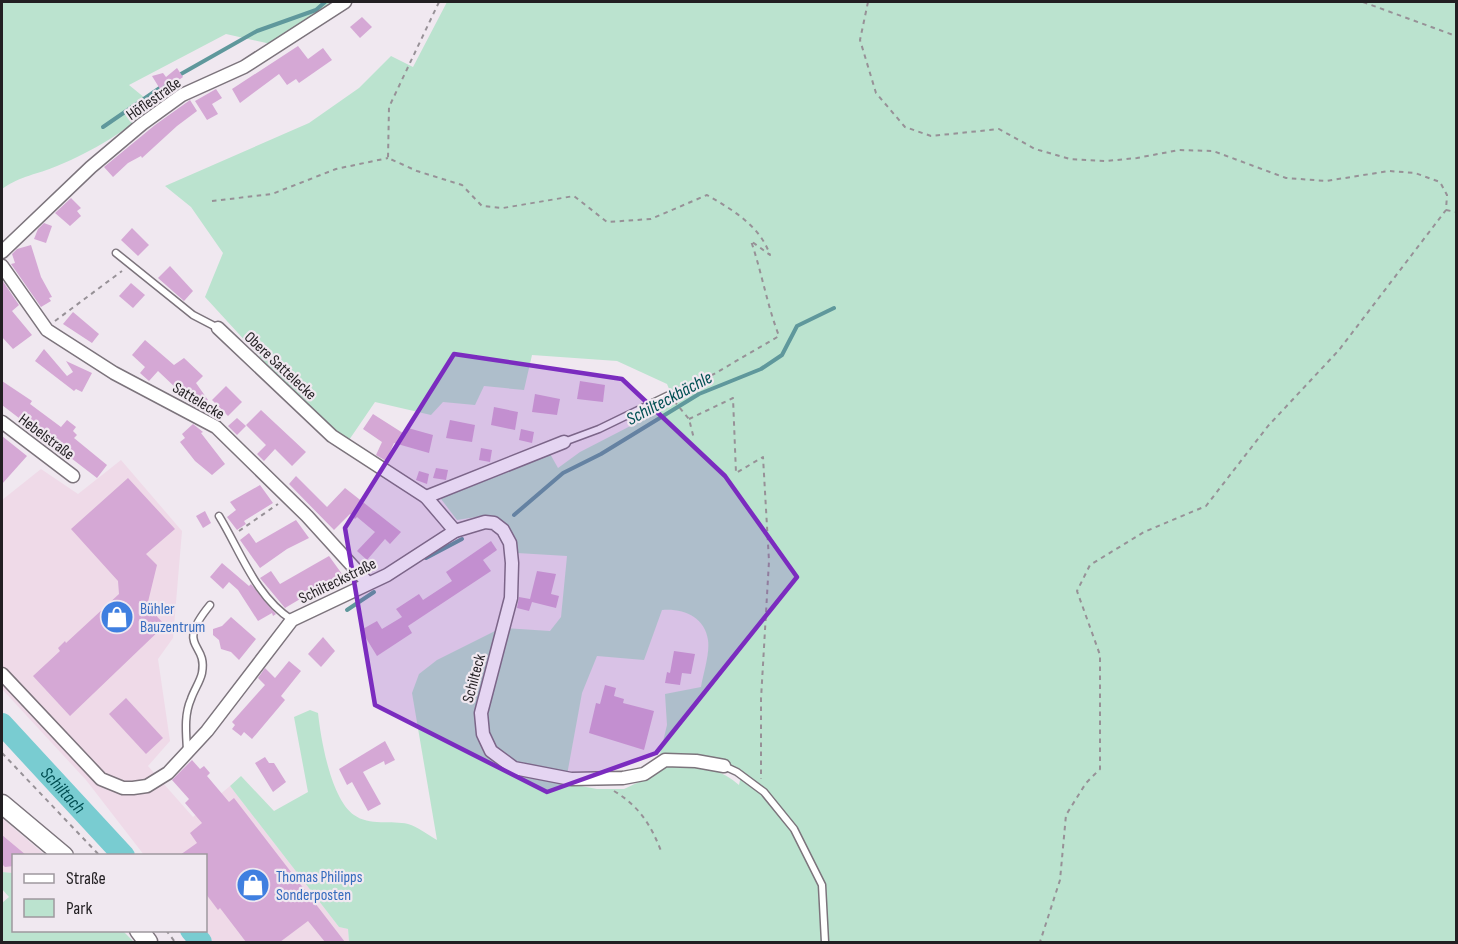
<svg xmlns="http://www.w3.org/2000/svg" width="1458" height="944" viewBox="0 0 1458 944" font-family="'Sofia Sans Condensed',sans-serif">
<style>
.commercial{fill:#efdae8}
.green{fill:#bbe3cf}
.lines{fill:none;stroke-linecap:round;stroke-linejoin:round}
.stream{stroke:#5f989c;stroke-width:4}
.river{stroke:#79ccd1;stroke-width:22}
.building{fill:#d5a8d5}
.lane-casing{stroke:#7c747c;stroke-width:9}
.street-casing{stroke:#7c747c;stroke-width:15}
.primary-casing{stroke:#7c747c;stroke-width:21}
.path{stroke:#979197;stroke-width:2;stroke-dasharray:4.5 4.5;stroke-linecap:butt}
.lane{stroke:#fff;stroke-width:6}
.street{stroke:#fff;stroke-width:12}
.primary{stroke:#fff;stroke-width:18}
.marked{fill:#7b2cbf;fill-opacity:0.2;stroke:#7b2cbf;stroke-width:4.5;stroke-linejoin:round}
.labels{text-anchor:middle;stroke-width:4.5;stroke-linejoin:round;paint-order:stroke}
.street-label{font-size:16px;fill:#221f22;stroke:#f0e8f0}
.shop-label{font-size:16px;fill:#366cbe;stroke:#f0e8f0;text-anchor:start}
.water-label{font-size:18px;font-style:italic;fill:#004f53;stroke:#f0e8f0}
</style>
<rect width="100%" height="100%" fill="#f0e8f0"/>
<!-- commercial -->
<g class="commercial">
<polygon points="121,460 182,531 173,638 158,659 170,741 148,766 193,817 230,786 339,927 348,929 349,942 213,942 205,931 206,856 144,855 86,780 2,689 2,500 41,469 78,494"/>
<polygon points="2,818 45,855 14,856 13,873 2,872"/>
</g>
<!-- green -->
<g class="green">
<path d="M2 2H336L271 44 226 34 129 85 156 107C122 132 96 150 57 166 36 175 22 175 2 189Z"/>
<path d="M447 2H1456V942H349L348 929 339 927 230 786 241 776 274 811 308 792 294 717 310 710 318 713C321 740 331 799 354 815 369 826 392 820 408 824 418 827 428 835 437 840L412 693 419 674 437 660 501 628 479 705 478 722 486 751 525 776 597 789H624L654 775 656 767C685 761 717 765 739 785L742 770 699 757 659 758 667 725 665 694 701 687C703 674 710 654 708 640 705 617 683 608 662 610L644 660 597 656 582 693 567 775C455 768 487 705 506 628L550 631 561 617 567 556 517 553 506 528 489 515 457 520 441 499 452 490 549 452 558 468 580 452 675 403 667 384 617 361 532 355 524 390 484 386 475 405 443 402 431 415 375 402 347 443 280 379 205 297 223 253 191 207 165 186 309 123 359 88 391 56 413 67Z"/>
<polygon points="2,872 13,873 14,930 123,931 134,942 2,942 2,903 9,897 2,889"/>
</g>
<g class="lines">
<!-- stream -->
<g class="stream">
<polyline points="181,74 257,31 316,10 325,2"/>
<polyline points="103,127 170,81"/>
<polyline points="514,515 563,473 601,454 699,394 761,369 782,355 797,326 834,308"/>
<polyline points="426,558 462,539"/>
<polyline points="347,610 374,592"/>
</g>
<!-- river -->
<g class="river">
<path id="s1" d="M2 724 124 856"/>
<polyline points="191,930 201,942"/>
</g>
</g>
<!-- building -->
<g class="building">
<polygon points="362,17 372,27 360,38 350,27"/>
<polygon points="298,46 308,59 323,48 332,60 299,83 296,79 287,85 279,74 240,103 232,89"/>
<polygon points="177,68 183,77 172,85 169,80 160,89 152,76 163,73 166,77"/>
<polygon points="216,89 222,98 212,104 218,114 207,120 195,101"/>
<polygon points="190,100 197,111 177,126 142,158 141,156 128,163 113,177 104,167 155,125"/>
<polygon points="71,198 81,208 77,211 81,216 70,226 55,213"/>
<polygon points="44,223 52,226 46,243 34,239 38,229"/>
<polygon points="132,228 149,245 138,256 121,240"/>
<polygon points="31,245 41,277 52,297 49,298 51,301 41,307 11,264 15,263 12,254 17,249"/>
<polygon points="170,266 193,291 184,301 158,278"/>
<polygon points="2,280 19,305 12,311 32,335 13,349 2,337"/>
<polygon points="131,283 145,295 133,308 119,296"/>
<polygon points="73,312 99,334 92,343 63,324"/>
<polygon points="145,340 174,365 184,358 203,376 196,383 208,400 199,406 189,391 186,394 178,386 176,388 158,371 149,381 140,373 145,367 132,355"/>
<polygon points="44,349 67,376 73,372 66,361 92,373 82,392 76,389 74,391 35,361"/>
<polygon points="2,381 32,401 30,404 61,427 67,420 76,427 73,431 77,435 74,438 107,465 97,478 2,405"/>
<polygon points="580,381 605,385 603,402 577,399"/>
<polygon points="226,386 242,402 228,416 212,400"/>
<polygon points="535,394 560,399 557,415 532,412"/>
<polygon points="494,407 518,412 515,430 491,425"/>
<polygon points="261,410 306,452 292,466 275,449 264,461 257,454 266,445 246,425"/>
<polygon points="373,414 406,435 408,428 433,435 429,453 394,443 386,461 376,455 382,442 363,429"/>
<polygon points="237,418 246,426 237,435 228,426"/>
<polygon points="450,420 475,425 472,442 446,438"/>
<polygon points="193,424 203,432 201,433 225,464 212,475 195,461 180,442 185,438 182,434"/>
<polygon points="521,429 534,432 532,443 519,440"/>
<polygon points="2,436 27,456 2,484"/>
<polygon points="481,448 492,450 490,462 479,460"/>
<polygon points="436,468 448,470 446,480 433,478"/>
<polygon points="419,471 429,474 427,484 416,480"/>
<polygon points="296,476 327,507 345,488 401,532 390,544 385,539 367,560 357,551 375,532 357,517 355,519 350,514 334,530 289,484"/>
<polygon points="128,478 175,529 146,554 157,565 147,606 165,625 70,716 33,676 60,651 58,648 65,641 66,643 119,594 118,581 71,529"/>
<polygon points="260,485 273,503 244,521 246,524 237,530 227,517 236,510 230,502"/>
<polygon points="205,511 211,523 203,528 196,516"/>
<polygon points="296,520 309,538 287,549 260,568 240,540 249,533 256,543"/>
<polygon points="491,541 497,550 483,560 491,571 408,626 412,633 377,656 361,630 377,621 382,629 402,617 396,609 419,594 423,600 452,581 446,572"/>
<polygon points="329,556 342,574 285,608 260,578 271,571 280,584"/>
<polygon points="222,563 249,586 251,584 276,614 273,616 272,613 258,621 238,590 229,582 223,589 210,577"/>
<polygon points="537,571 556,574 551,594 559,596 556,608 532,602 529,611 517,608 519,597 530,599"/>
<polygon points="231,617 256,639 239,660 231,652 221,649 219,640 213,635 213,629 222,626"/>
<polygon points="323,637 335,651 321,667 308,654"/>
<polygon points="674,651 695,654 691,674 682,673 680,685 665,683 667,672 670,673"/>
<polygon points="289,661 301,671 281,696 285,700 252,739 244,732 241,736 232,729 235,725 232,722 265,685 258,678 265,668 275,678"/>
<polygon points="605,685 616,688 614,696 624,699 623,703 654,711 644,750 589,733 596,703 600,704"/>
<polygon points="126,698 163,738 146,754 109,714"/>
<polygon points="385,741 395,760 385,765 384,761 363,772 381,804 368,811 352,782 347,785 339,769"/>
<polygon points="265,757 269,763 274,763 286,782 273,792 255,763"/>
<polygon points="192,760 200,769 204,766 210,773 207,776 229,802 234,798 345,942 325,942 308,921 280,942 246,942 220,908 218,910 206,894 206,855 180,855 197,843 190,833 202,823 185,803 189,799 172,780"/>
<polygon points="2,835 26,855 14,855 14,866 5,867 2,864"/>
</g>
<g class="lines">
<!-- lane casing -->
<g class="lane-casing">
<g id="lane">
<polyline points="116,253 193,315 218,328"/>
<polyline points="564,442 599,429 669,395"/>
<path d="M219 516C241 552 255 596 292 620"/>
<path d="M187 750C186 732 184 715 191 699 194 690 200 682 202 673 208 641 174 649 210 605"/>
<polyline points="724,766 737,772 764,792 794,829 822,885 825,942"/>
</g>
</g>
<!-- street casing -->
<g class="street-casing">
<g id="street">
<polyline points="2,252 91,167 142,124 182,95 244,67 345,2"/>
<polyline points="2,266 47,330 114,373 216,427 307,516 367,582"/>
<polyline points="218,328 332,436 426,497 455,531"/>
<polyline points="2,422 73,476"/>
<polyline points="426,497 564,442"/>
<polyline points="2,674 101,779 123,788 133,788 147,786 168,773 207,731 292,620 387,575 455,531 485,522 494,523 503,530 510,543 512,563 511,598 481,713 483,734 491,751 514,768 571,779 623,778 644,774 665,760 696,761 724,766"/>
</g>
</g>
<!-- primary casing -->
<g class="primary-casing">
<g id="primary">
<polyline points="2,804 64,856"/>
<polyline points="139,930 148,942"/>
</g>
</g>
<!-- path -->
<g class="path">
<path d="M439 2 389 107 388 158 417 171 462 185 482 206 503 208 574 196 607 222 651 219 707 195C733 210 760 226 770 255L751 241C762 273 767 305 779 336L714 374 678 391"/>
<polyline points="868,2 860,40 876,93 905,127 931,136 999,129 1035,149 1070,159 1106,161 1137,158 1179,150 1213,151 1286,178 1326,181 1389,171 1415,173 1440,182 1447,195 1446,210 1339,350 1268,426 1206,506 1144,532 1090,565 1077,591 1100,655 1100,769 1086,783 1066,815 1060,880 1040,942"/>
<polyline points="1363,2 1456,36"/>
<polyline points="212,201 272,194 336,169 388,158"/>
<polyline points="1446,210 1456,212"/>
<polyline points="55,321 122,271"/>
<polyline points="674,401 689,419 694,439"/>
<polyline points="689,419 733,398 736,473 763,457 769,561 761,699 761,779"/>
<polyline points="239,531 278,504"/>
<polyline points="2,753 100,856"/>
<path d="M614 791C639 806 651 825 661 851"/>
<polyline points="166,930 175,942"/>
</g>
<!-- lane -->
<use href="#lane" class="lane"/>
<!-- street -->
<use href="#street" class="street"/>
<!-- primary -->
<use href="#primary" class="primary"/>
</g>
<!-- marked area -->
<path class="marked" d="M454 354 622 379 725 476 797 577 656 753 547 792 375 705 345 528Z"/>
<!-- icons -->
<defs>
<g id="shop-disc" transform="scale(1.725)"><circle r="9.5" fill="#3f7fe0" stroke="#f0e8f0"/><path d="M-5-2.5h2.3a2.7 3.5 0 0 1 5.4 0H5L5.5 6h-11ZM-1.5-2.5h3a1.5 2.3 0 0 0-3 0Z" fill="#fff"/></g>
</defs>
<g fill-rule="evenodd">
<use href="#shop-disc" x="117" y="617"/>
<use href="#shop-disc" x="253" y="885"/>
</g>
<g class="labels">
<!-- street labels -->
<g class="street-label">
<text transform="translate(153 98) rotate(-35)" y="6">Höflestraße</text>
<text transform="translate(281 365) rotate(43)" y="6">Obere Sattelecke</text>
<text transform="translate(199 400) rotate(31)" y="6">Sattelecke</text>
<text transform="translate(47 436) rotate(37)" y="6">Hebelstraße</text>
<text transform="translate(337 580) rotate(-26)" y="6">Schilteckstraße</text>
<text transform="translate(473 678) rotate(-75)" y="6">Schilteck</text>
</g>
<!-- shop labels -->
<g class="shop-label">
<text x="140" y="614">Bühler<tspan x="140" dy="18">Bauzentrum</tspan></text>
<text x="276" y="882">Thomas Philipps<tspan x="276" dy="18">Sonderposten</tspan></text>
</g>
<!-- water labels -->
<g class="water-label">
<text transform="translate(669 398) rotate(-28)" y="6">Schilteckbächle</text>
<text dy="6" stroke="none"><textPath href="#s1" startOffset="90">Schiltach</textPath></text>
</g>
</g>
<!-- border -->
<rect width="1458" height="944" fill="none" stroke="#221f22" stroke-width="6"/>
<!-- legend -->
<rect x="12" y="854" width="195" height="78" fill="#f0e8f0" stroke="#9e989e" stroke-width="1.5"/>
<rect x="24" y="874" width="30" height="9" fill="#ffffff" stroke="#9e989e" stroke-width="1.5"/>
<text x="66" y="884" font-size="18" fill="#221f22">Straße</text>
<rect x="24" y="899" width="30" height="18" fill="#bbe3cf" stroke="#9e989e" stroke-width="1.5"/>
<text x="66" y="914" font-size="18" fill="#221f22">Park</text>
</svg>
